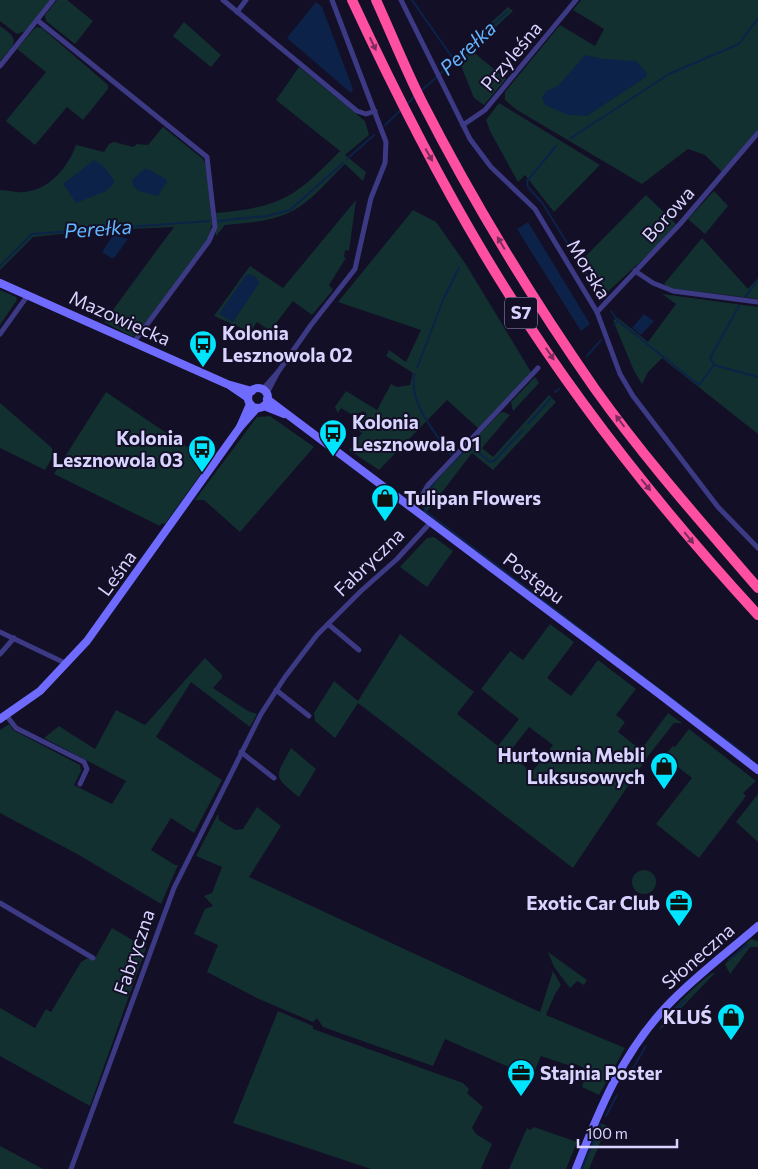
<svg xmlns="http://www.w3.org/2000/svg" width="758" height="1169" viewBox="0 0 758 1169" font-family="Commissioner,sans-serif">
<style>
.green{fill:#12302f;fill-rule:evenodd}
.water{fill:#0c2248}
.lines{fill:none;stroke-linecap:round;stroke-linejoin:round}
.stream{stroke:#0c2248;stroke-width:2}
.street{stroke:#3d3a85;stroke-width:5}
.secondary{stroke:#6f6bff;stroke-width:8}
.highway{stroke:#ff4fa3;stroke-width:10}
.oneway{fill:#7d2c5e}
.labels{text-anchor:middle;stroke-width:4;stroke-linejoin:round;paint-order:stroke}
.shield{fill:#130f26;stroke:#9e99be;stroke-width:1}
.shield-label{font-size:18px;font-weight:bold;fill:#d9d4ff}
.street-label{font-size:19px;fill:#d9d4ff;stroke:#130f26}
.poi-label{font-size:19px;font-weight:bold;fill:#d9d4ff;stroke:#130f26;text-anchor:start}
.water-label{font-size:20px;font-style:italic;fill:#62b6ff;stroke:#130f26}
</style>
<rect width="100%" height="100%" fill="#130f26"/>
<!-- green -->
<g class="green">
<polygon points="0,0 51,0 25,31 17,34 0,21"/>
<polygon points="57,0 67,0 93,21 75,44 46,21 45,15"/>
<polygon points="581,0 758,0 758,129 722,172 705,155 688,149 642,184 517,110 505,100 505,92 560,25 595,46 604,29 573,10"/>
<polygon points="508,7 513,11 471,50 506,79 484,105 474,98 459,61 470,50 465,46"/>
<polygon points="184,22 221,55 211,67 173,36"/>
<path d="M0 26C22 41 15 43 0 61Z"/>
<polygon points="37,27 42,28 108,85 108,89 83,120 67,107 35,145 6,121 46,72 17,49 34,29"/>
<path d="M299 67 365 121 369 135 345 155 366 172 363 181 345 164C327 181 309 205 286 214 267 222 245 223 225 225L216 236 215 213C282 207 294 198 340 151L276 100Z"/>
<polygon points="499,103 600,165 554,212 525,175 518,182 490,131 486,120"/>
<path d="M163 127 203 159 206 166 212 224 208 240 136 335 133 337 104 322 174 227 91 231 33 237 0 270V190C8 190 16 193 23 192 49 191 68 167 76 145L104 152 109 144 114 142 133 147 137 144 148 145Z"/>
<polygon points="714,191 728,206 705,234 688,219"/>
<polygon points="646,195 676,224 652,251 604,295 582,260"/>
<polygon points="356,200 349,251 345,250 344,257 346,258 329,285 333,290 312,315 293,301 270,331 257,322 250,332 214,316 250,266 283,288"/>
<polygon points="413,210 436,222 465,263 531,372 479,429 447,400 379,470 349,450 362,433 356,428 366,413 363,411 354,416 341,408 338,413 335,407 346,391 377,410 391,384 397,387 410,385 413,373 386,356 389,350 406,362 421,330 338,302"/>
<polygon points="702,238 748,289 758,278 758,299 669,288 664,284"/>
<polygon points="0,290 16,297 17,300 0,325"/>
<polygon points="662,294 758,307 758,434 662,358 648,372 642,384 634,371 613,320 618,318 648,342 676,304"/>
<polygon points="535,377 539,383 513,411 511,402"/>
<polygon points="106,392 209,462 165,524 162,523 160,526 54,474"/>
<polygon points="549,395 556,402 493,470 472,453 426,513 424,512 424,500 429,486 500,413 504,412 510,415 482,448 493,457"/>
<polygon points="0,403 52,448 53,456 45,470 0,448"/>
<polygon points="270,416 314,447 240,532 204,500 195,500 257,417"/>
<polygon points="434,537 453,551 427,587 400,567 427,538"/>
<path d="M550 624 574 642 547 678 571 696 598 660 636 689 616 715 625 722 618 732 641 750 668 713 682 723H674L648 756 573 868 358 703 335 738 315 721 314 713 334 681 358 701 400 634 474 692 457 714 498 746 519 719 481 689 510 651 523 660ZM529 727 553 745 532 772 508 754Z"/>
<polygon points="205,658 222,675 222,678 213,688 248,711 257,714 250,727 191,682 156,737 222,780 194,833 171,818 151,850 175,865 178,865 161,904 79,855 0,813 0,730 9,724 13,730 80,765 81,771 74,785 112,804 126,781 44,738 59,726 95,749 116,710 145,725"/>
<polygon points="689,729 756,781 743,793 746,796 699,858 656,824 692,778 664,756 673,746 675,747"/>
<path d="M291 748 316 769 299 797C272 775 275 778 291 748Z"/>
<polygon points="758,794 758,842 736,822"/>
<polygon points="257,807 281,826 249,877 540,1012 553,971 561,985 555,994 546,1015 625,1048 599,1095 582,1087 588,1070 573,1063 571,1066 541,1056 532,1077 445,1039 433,1066 323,1027 317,1018 313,1022 259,999 207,972 218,945 194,934 205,909 213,906 204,896 212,893 222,867 196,856 218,814 219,820 235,830 243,829"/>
<circle cx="644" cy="882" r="12"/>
<polygon points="112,928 146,948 90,1106 0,1056 0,1008 35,1028 46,1009 51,1012 81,962 88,958 94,960"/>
<polygon points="751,939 758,941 758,947 750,947 730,974 725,964"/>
<polygon points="548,952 587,980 584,985 577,981 570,988 554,967"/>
<path d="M713 973H715L660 1030C662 1017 701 979 713 973Z"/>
<polygon points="278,1011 313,1026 313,1029 463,1083 469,1089 467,1093 483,1107 472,1128 476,1134 492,1144 481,1169 371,1169 233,1123"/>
<polygon points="601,1123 607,1126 589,1169 581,1169"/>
<polygon points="534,1127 577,1142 566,1169 509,1169 527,1128 530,1130"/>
<polygon points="0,1146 43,1169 0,1169"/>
</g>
<!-- water -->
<g class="water">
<polygon points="316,2 322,7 353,89 351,93 287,38"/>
<polygon points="585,55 604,59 636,61 647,73 646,77 587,116 568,115 545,105 542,98 546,91 558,86"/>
<path d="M94 160C103 163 108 172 114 180L113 185 106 191 76 203 63 184Z"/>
<polygon points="144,169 148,169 166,179 167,182 158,196 139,191 133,186 132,180"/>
<polygon points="528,222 590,324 581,331 517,229"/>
<polygon points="113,235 128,239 115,257 111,258 102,252"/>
<polygon points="250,274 257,278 259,283 233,322 219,314 245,276"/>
<polygon points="644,314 654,321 641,335 632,328"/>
</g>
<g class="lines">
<!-- stream -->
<g class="stream">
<polyline points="412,0 454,60"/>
<polyline points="440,74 508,11"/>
<polyline points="422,90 437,77"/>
<polyline points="407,104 414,97"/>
<polyline points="385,125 402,109"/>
<polyline points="571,138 669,74 739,44 758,18"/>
<polyline points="556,146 527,181 528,187 543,204 600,296"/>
<polyline points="347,159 374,135"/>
<polyline points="217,221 267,216 290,210 343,163"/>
<polyline points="0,266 32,234 209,221"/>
<polyline points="745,297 758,280"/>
<polyline points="739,306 710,358 714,365 758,377"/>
<polyline points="611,311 618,321"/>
<polyline points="614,325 618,321 699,385 714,365"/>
<polyline points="587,356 601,340"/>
<polyline points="417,368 443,300 459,268"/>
<path d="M415 374C407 401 436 434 451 455"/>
<polyline points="555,392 559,389"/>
<polyline points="528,424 551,398"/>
<path d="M523 430 494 461 490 462 474 449H467C452 463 421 488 425 511L750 758"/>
<polyline points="729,960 747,945"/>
<polyline points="664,1022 685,1000"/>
<polyline points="627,1078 646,1046"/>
<polyline points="606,1116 617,1095"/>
<polyline points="582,1169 601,1124"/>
</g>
<!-- street -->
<g class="street">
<polyline points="223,0 357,111 366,114 375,111"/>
<polyline points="401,0 470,139 491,167 535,209 597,312 620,374 633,396 718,507 758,548"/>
<polyline points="237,12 246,0"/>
<polyline points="37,20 207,157 215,227 209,241 134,342"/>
<polyline points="0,66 53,0"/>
<polyline points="463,125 485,110 576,0"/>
<polyline points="635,271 653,283 673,291 758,302"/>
<polyline points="597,312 680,224 758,133"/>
<polyline points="0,334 28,295"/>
<polyline points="262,390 278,372 311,325 355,269 371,198 385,163 386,142 332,0"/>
<polyline points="266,395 278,372"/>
<polyline points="414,509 428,485 538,368"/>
<polyline points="328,624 359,650"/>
<polyline points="0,632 67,664"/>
<polyline points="0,654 14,638"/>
<polyline points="276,690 309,716"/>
<polyline points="6,715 16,728 84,762 87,769 80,784"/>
<polyline points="241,752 274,778"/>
<polyline points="0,903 93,958"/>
<polyline points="71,1169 174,888 261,714 285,677 317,635 361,591 397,559 431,522"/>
</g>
<!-- secondary -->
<g class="secondary">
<polyline points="0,283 227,384 252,391"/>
<polyline points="229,385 248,398"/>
<circle cx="258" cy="398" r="10"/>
<polyline points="267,399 658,693 758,770"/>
<polyline points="264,406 284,414"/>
<polyline points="240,427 250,404"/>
<polyline points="0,719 40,691 87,641 240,427 257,408"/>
<path d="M576 1169C599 1110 622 1054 666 1007 694 977 727 953 758 926"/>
</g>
<!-- highway -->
<g class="highway">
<path d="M352 0C399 101 450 202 510 296 582 410 667 516 758 615"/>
<path d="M376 0C391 33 405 68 421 100 472 200 531 297 595 389 645 459 702 523 758 588"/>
</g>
</g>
<!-- one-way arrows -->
<defs><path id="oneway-solid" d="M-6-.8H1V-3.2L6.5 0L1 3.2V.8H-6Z" transform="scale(1.25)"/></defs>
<g class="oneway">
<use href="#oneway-solid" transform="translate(373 44) rotate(65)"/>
<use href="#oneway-solid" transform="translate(429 155) rotate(61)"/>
<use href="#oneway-solid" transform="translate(501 243) rotate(-121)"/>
<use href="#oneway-solid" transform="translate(550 354) rotate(56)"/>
<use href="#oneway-solid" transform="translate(620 421) rotate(-127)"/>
<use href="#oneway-solid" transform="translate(646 485) rotate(51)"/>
<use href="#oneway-solid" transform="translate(689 538) rotate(51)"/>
</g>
<!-- icons -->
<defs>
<g id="bus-pin" transform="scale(1.4375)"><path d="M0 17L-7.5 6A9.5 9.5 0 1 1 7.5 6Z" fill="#00e5ff" stroke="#130f26"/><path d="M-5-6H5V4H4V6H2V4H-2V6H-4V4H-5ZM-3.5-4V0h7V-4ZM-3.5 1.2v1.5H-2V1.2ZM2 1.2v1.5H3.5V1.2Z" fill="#111"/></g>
<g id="shop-pin" transform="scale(1.4375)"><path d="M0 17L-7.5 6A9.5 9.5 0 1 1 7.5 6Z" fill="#00e5ff" stroke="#130f26"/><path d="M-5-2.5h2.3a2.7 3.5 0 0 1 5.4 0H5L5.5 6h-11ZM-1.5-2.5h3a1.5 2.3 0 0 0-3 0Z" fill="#111"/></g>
<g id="office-pin" transform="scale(1.4375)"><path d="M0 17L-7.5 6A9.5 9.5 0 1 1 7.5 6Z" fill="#00e5ff" stroke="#130f26"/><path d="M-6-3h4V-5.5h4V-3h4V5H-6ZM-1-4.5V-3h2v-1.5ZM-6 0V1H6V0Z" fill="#111"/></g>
</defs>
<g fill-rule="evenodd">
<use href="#bus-pin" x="203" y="344"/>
<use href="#bus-pin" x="333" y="433"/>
<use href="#bus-pin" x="202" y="449"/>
<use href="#shop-pin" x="385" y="498"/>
<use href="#shop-pin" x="664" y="766"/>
<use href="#office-pin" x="679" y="903"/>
<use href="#shop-pin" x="731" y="1017"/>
<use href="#office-pin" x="521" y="1073"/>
</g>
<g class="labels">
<!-- shield labels -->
<rect class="shield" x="505" y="297.5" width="32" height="31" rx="4"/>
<g class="shield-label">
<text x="521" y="319">S7</text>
</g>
<!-- street labels -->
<g class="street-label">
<text transform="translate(511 56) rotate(-50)" y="7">Przyleśna</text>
<text transform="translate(668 214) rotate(-48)" y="7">Borowa</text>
<text transform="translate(589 269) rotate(59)" y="7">Morska</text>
<text transform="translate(120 318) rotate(24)" y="7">Mazowiecka</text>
<text transform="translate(369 562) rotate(-44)" y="7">Fabryczna</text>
<text transform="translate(117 573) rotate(-54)" y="7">Leśna</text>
<text transform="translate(534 578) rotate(37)" y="7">Postępu</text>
<text transform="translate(134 952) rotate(-71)" y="7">Fabryczna</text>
<text transform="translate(698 956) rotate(-41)" y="7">Słoneczna</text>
</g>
<!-- poi labels -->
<g class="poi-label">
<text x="222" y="340">Kolonia<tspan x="222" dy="22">Lesznowola 02</tspan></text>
<text x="352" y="429">Kolonia<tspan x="352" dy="22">Lesznowola 01</tspan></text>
<text x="183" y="445" text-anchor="end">Kolonia<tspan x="183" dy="22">Lesznowola 03</tspan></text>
<text x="404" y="505">Tulipan Flowers</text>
<text x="645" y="762" text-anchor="end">Hurtownia Mebli<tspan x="645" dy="22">Luksusowych</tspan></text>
<text x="660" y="910" text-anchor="end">Exotic Car Club</text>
<text x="712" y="1024" text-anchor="end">KLUŚ</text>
<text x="540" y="1080">Stajnia Poster</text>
</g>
<!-- water labels -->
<g class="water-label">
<text transform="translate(468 48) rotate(-43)" y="7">Perełka</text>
<text transform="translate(98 229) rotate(-4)" y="7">Perełka</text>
</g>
</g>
<!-- scale -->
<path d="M578 1139v8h99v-8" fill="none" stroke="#d9d4ff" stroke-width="2.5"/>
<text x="586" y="1139" font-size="15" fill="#d9d4ff" stroke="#130f26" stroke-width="4" paint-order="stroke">100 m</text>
</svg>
